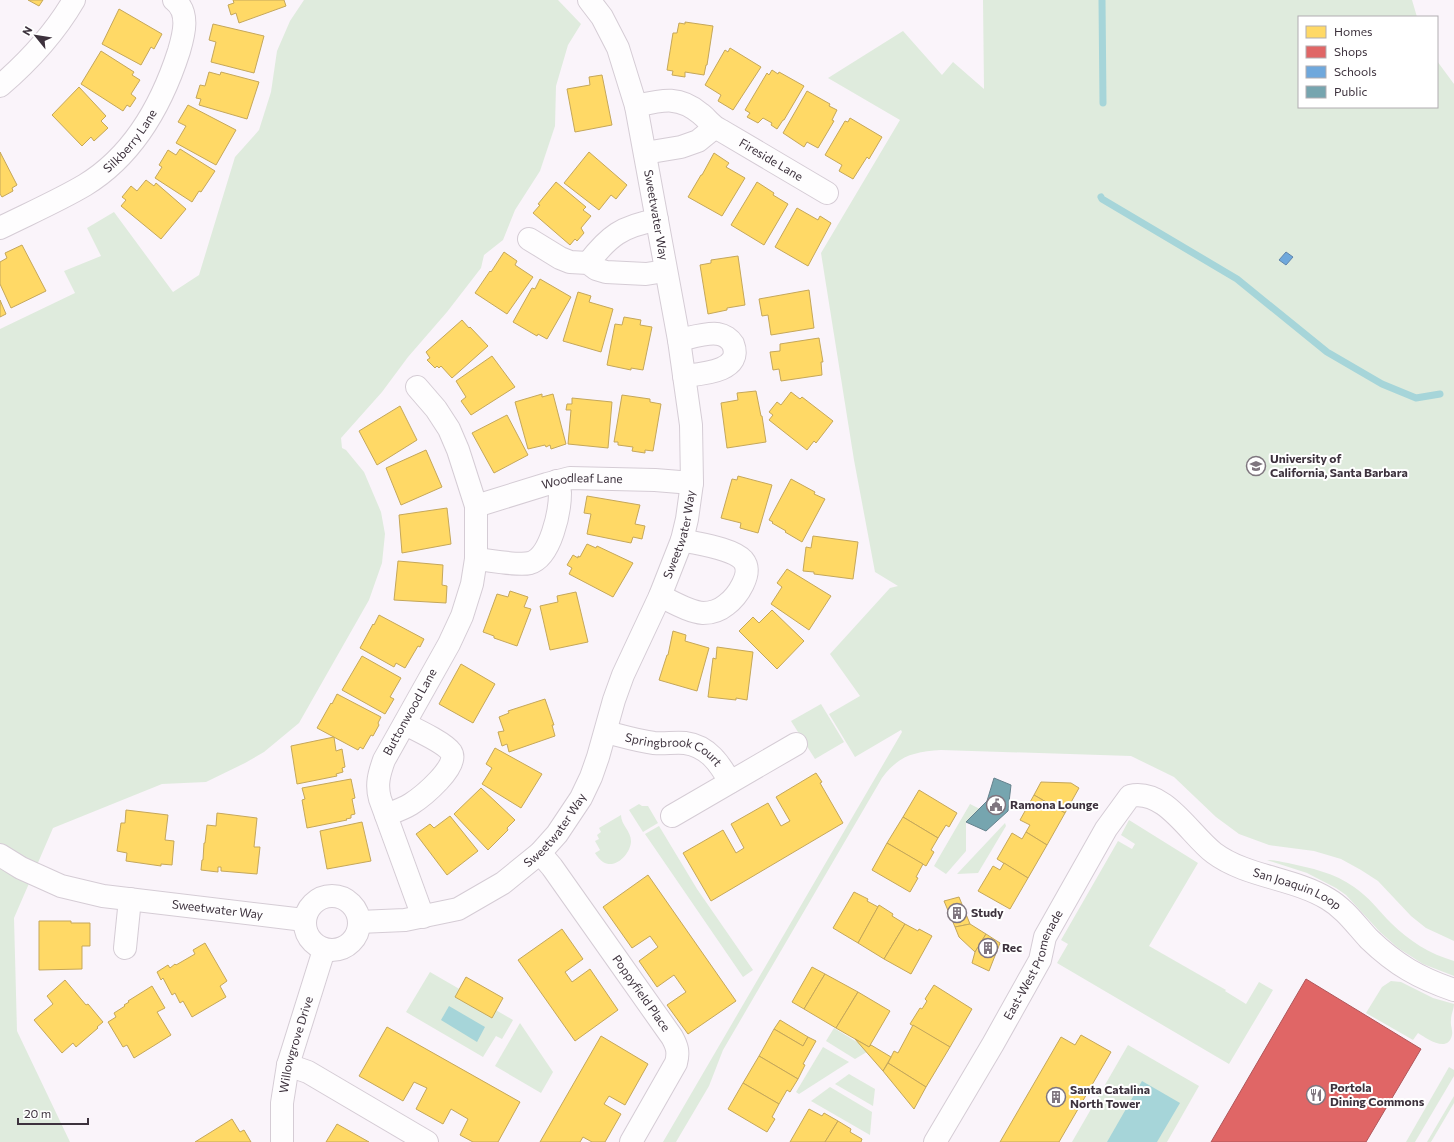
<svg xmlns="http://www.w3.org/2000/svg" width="1454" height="1142" viewBox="0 0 1454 1142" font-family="Commissioner,sans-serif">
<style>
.green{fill:#dfebdd}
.water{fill:#a6d5d9}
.homes{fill:#ffd966;stroke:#c5a75a}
.shops{fill:#e06666;stroke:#af565a}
.schools{fill:#6fa8dc;stroke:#6085ac}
.public{fill:#76a5af;stroke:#65828d}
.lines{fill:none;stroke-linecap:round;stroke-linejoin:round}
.stream{stroke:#a6d5d9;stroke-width:7}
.minor-casing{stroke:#d5ccd5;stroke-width:24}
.minor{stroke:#fefdfe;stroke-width:22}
.labels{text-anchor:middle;stroke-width:4;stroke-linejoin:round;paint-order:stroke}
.street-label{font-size:12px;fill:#3d323d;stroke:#fff}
.poi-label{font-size:12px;font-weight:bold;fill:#3d323d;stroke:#fff;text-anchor:start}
</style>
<rect width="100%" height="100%" fill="#faf4fa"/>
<!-- green -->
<g class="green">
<polygon points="304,0 558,0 581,24 568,45 556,86 555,126 540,171 515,210 503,240 484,255 481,268 447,312 408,357 382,392 341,438 342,448 346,450 364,472 381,512 385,534 382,563 369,600 299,723 264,752 245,763 206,782 162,784 53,828 14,918 17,1031 70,1142 0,1142 0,329 75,293 64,271 101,256 87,228 114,212 173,292 199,275 235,157 259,130 271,92 277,51 290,21"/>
<path d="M983 0H1412L1417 17H1299V107H1437V61L1454 84V941L1426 928 1411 916 1378 881 1361 870 1341 859 1314 851 1269 845 1239 834 1216 817 1174 777 1131 756 941 750C914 752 899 755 882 778L723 1050 709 1086 676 1142H663L902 732 901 730 855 757 829 714 860 696 830 654 890 588 898 586 875 572 854 460 821 253 900 120 828 78 903 31 942 75 953 62 984 89Z"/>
<polygon points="821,704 844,742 815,759 791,721"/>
<polygon points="639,804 642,806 648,806 658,823 643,832 629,810"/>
<polygon points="970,804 980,809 966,822 966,851 946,874 934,866"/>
<path d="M621 815C621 825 631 831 631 841 631 853 616 870 603 862 600 860 597 856 595 853L600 850 595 841 599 839 597 835 601 832 599 828Z"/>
<polygon points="1129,820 1198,863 1149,946 1226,990 1225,991 1246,1004 1259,982 1273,990 1229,1064 1057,963 1068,944 1061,940 1118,841 1132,849 1135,844 1121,835"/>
<polygon points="1005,823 1006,826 978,873 957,874"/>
<polygon points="659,826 697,889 753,970 743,977 645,834"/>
<path d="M1267 860C1274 860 1281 862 1288 863 1311 868 1335 873 1354 887 1369 897 1379 911 1391 923 1409 941 1430 954 1454 961V976L1423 964 1398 948 1380 932 1346 895 1336 888 1307 873Z"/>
<polygon points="430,972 513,1020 502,1039 496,1036 483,1057 406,1012"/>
<path d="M1391 981 1401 982 1433 998 1454 1004C1454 1009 1451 1014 1451 1020 1450 1025 1453 1030 1452 1035 1448 1054 1426 1038 1418 1033L1413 1040 1366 1013 1382 987Z"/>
<polygon points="520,1023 553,1072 541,1093 495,1066"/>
<polygon points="834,1028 870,1050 855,1059 826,1041"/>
<polygon points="1128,1045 1199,1086 1167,1142 1072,1142"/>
<polygon points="823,1047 849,1062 799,1094 796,1092"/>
<polygon points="1449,1067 1454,1070 1454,1076 1415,1142 1406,1142"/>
<polygon points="849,1074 875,1089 873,1106 835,1084"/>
<polygon points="830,1087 872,1112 870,1135 811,1101"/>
<polygon points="1454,1096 1454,1103 1431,1142 1427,1142"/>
</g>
<!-- water -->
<g class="water">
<polygon points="449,1006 485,1027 477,1042 441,1020"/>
<polygon points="1142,1081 1180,1103 1157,1142 1107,1142"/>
</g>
<!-- homes -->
<g class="homes">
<polygon points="28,0 43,0 39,6"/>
<polygon points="233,0 284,0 286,6 239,23 236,13 231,15 228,5 234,3"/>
<polygon points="119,9 162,34 154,49 151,47 141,65 102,44"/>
<polygon points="685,22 713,26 707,65 706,65 704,75 685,72 685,77 672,75 673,71 667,70 673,33 677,33 679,23 685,24"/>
<polygon points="213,24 264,36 254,73 211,62 216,42 209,40"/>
<polygon points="730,48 761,67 733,110 718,101 721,95 705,85 725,50 728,52"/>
<polygon points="101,51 134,72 132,75 140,80 131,94 136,98 130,107 127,105 123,111 81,84"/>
<polygon points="772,70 778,74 779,72 804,86 784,120 783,120 777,129 771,125 772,123 763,118 758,123 747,117 750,113 745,110 767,73 769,75"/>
<polygon points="209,72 220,75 221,72 259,82 247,119 199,105 201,99 196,98 200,85 205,86"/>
<polygon points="602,75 612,125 575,132 567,89 590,85 589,77"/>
<polygon points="79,87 106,116 101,121 108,128 94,141 91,137 82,146 52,115"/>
<polygon points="807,91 830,104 829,106 837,110 832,120 834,121 818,148 807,142 804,147 783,133"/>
<polygon points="188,105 236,130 216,165 176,143 186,126 178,122"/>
<polygon points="850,118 882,137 869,159 867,157 853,179 839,171 842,165 825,155 845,121 848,122"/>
<polygon points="180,149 215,171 201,192 199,191 192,202 155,178 162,167 159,165 168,150 176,155"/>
<polygon points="0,152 17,185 12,188 13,191 2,197 0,194"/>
<polygon points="589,152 627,185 616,199 611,195 599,210 564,183"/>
<polygon points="714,153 729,163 726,167 745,178 722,216 688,197 701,175 702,175"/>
<polygon points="146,180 154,186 156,183 186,209 161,239 121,206 126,200 122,197 131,186 137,191"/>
<polygon points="556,182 586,207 583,210 591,216 581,228 584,233 577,241 575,239 570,245 533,213 540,205 538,204"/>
<polygon points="757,182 774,193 773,195 788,204 764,245 731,225"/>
<polygon points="797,208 818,220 820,216 831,223 808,266 775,247"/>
<polygon points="22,245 46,291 11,308 0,284 0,262 7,258 5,253"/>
<polygon points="504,252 517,261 515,265 533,277 507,314 475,293 490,271 491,272"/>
<polygon points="738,256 745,305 727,308 727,310 708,314 700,265 711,263 711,260"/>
<polygon points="540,279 571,297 547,339 538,334 537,336 513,322 532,288 535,289"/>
<polygon points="809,290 814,328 771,335 768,315 762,316 759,299"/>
<polygon points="578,292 591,296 589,302 613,309 601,352 563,341"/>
<polygon points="0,300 6,314 0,317"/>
<polygon points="624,317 641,320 640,325 652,327 643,370 631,368 631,370 607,365 615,324 622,325"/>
<polygon points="462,320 469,328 470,327 488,346 452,378 441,366 439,368 437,366 435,368 427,360 430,358 426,352"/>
<polygon points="819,338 823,362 821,362 822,375 781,381 779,369 773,370 770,352 780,351 780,344"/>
<polygon points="492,356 515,387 471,415 461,401 466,397 456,381"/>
<polygon points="756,391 761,416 762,416 766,442 727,448 721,403 738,400 737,393"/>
<polygon points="791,392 800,399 802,397 833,421 816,443 814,441 807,450 769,420 773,415 769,412 777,402 781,405"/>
<polygon points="542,394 542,397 553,394 566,444 551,449 550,445 546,447 545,445 528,449 515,402"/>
<polygon points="622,395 650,399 650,402 661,404 653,451 645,450 645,453 632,451 633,447 618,445 618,442 614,442"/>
<polygon points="572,398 612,402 608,448 568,444 571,410 566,410 567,404 572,404"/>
<polygon points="400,406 417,440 377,465 359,431"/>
<polygon points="507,415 528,455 494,473 472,433"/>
<polygon points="426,450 442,487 401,505 386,468"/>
<polygon points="738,476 772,485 758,533 740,528 741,523 721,518 732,479 737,480"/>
<polygon points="791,479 815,492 814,494 825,499 802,542 785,532 786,531 772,523 773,522 769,520"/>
<polygon points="587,496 640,505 635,524 645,526 642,539 633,537 631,543 587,534 591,514 584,513"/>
<polygon points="447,508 451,544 402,553 399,515"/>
<polygon points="813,536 858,542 853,579 814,574 814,572 803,571 806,547 811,548"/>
<polygon points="587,544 596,548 597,546 633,563 613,597 569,574 572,568 567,565 573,555 578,558 578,556 580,557"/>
<polygon points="398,561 443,565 442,585 447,586 446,603 394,600"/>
<polygon points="787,569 831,596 809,630 771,604 782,587 777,583"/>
<polygon points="510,591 528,597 524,607 531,609 517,646 494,638 494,636 483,632 497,594 508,597"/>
<polygon points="576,592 588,642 550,650 540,606 558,602 557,596"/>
<polygon points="772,610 804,641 777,669 739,631 753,617 759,623"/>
<polygon points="379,615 424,639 420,647 418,646 405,668 396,663 394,667 360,648 373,624 374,625"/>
<polygon points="673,631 686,635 685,641 709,648 697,691 659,680 667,655 668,655"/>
<polygon points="717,647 753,652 747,700 736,698 736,700 708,697 713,658 716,659"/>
<polygon points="362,656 401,678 390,697 394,699 385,714 342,690"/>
<polygon points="461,664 495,684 473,723 439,704"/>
<polygon points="337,694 381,717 378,723 379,725 373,736 371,735 363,749 360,747 358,750 317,728 331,703 332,704"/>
<polygon points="545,699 554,725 552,725 555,736 509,752 507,744 502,746 498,732 504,731 499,717 509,713 508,711"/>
<polygon points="334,737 336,751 342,749 345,767 342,768 343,772 336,774 337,776 297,784 291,746"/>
<polygon points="495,748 542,774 521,808 482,784 492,768 486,764"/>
<polygon points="816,773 822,782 820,783 843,823 711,901 683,853 723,830 736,853 744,848 731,824 768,803 781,826 790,821 776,797"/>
<polygon points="351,779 355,798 352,799 355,814 351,815 351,818 346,819 347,820 307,828 302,800 305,799 302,788"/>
<polygon points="1041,782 1071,783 1079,788 1065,813 1034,795"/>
<polygon points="481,788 515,820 507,828 508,830 488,850 454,814"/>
<polygon points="919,790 957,813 949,827 946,825 938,838 903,817"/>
<polygon points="1034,795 1065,813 1047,845 1026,832 1030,825 1020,820"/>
<polygon points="126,810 168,815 165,840 174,841 172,865 161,864 161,866 126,861 127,853 117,851 121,823 125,823"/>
<polygon points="217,813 257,818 254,847 260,847 257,874 221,871 221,867 218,867 218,872 201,870 202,860 203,860 204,843 205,843 207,825 216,826"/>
<polygon points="450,816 478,851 447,875 416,834 430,824 434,828"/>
<polygon points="903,817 938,838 931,850 934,852 926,866 887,843"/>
<polygon points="362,822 371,861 327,869 320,831"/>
<polygon points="1026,832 1047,845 1028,878 997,859 1012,833 1022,839"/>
<polygon points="887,843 923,864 916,877 918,878 910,892 872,870"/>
<polygon points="1004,863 1028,878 1010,909 978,891 993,866 1000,870"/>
<polygon points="648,875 736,1001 688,1034 667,1005 686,992 674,975 657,987 639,961 658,947 650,936 632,948 603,907"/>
<polygon points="854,892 868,899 867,901 878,907 858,943 833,928"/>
<polygon points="959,897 970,924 955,927 944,901"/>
<polygon points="879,905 893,914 892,916 905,924 884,959 858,943"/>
<polygon points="39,921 71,921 71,923 90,923 90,946 82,946 82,969 39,970"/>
<polygon points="905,924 918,931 919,929 932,936 911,974 884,959"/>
<polygon points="970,924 986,934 975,952 959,937 955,927"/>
<polygon points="562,929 583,959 565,972 572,982 590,969 618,1010 575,1041 518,960"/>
<polygon points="986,934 1000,943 989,971 972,963 975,952"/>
<polygon points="205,943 227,981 220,986 226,997 192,1017 183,1001 180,1003 175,993 172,995 163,978 161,980 157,972 168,965 170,968 175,964 176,965 195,954 193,950"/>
<polygon points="812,967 825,974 804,1009 792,1002"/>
<polygon points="825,974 858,992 836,1028 804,1009"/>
<polygon points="466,977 503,998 492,1018 455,997"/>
<polygon points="65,980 86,1005 88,1004 103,1022 97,1027 98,1028 76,1047 73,1043 62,1053 34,1020 53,1004 47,996"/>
<polygon points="934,985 972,1009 950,1047 910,1024 920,1008 922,1009 927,1001 925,999"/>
<polygon points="152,986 165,1008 157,1012 171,1035 134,1058 127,1045 123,1047 108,1022 116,1017 114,1013 125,1006 124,1005 129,1002 128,1001"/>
<polygon points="858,992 890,1011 869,1047 836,1028"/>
<polygon points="780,1020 808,1037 803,1046 774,1029"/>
<polygon points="913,1025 950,1047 926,1087 888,1063 894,1051 898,1053"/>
<polygon points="387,1027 520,1102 498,1142 473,1142 460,1135 468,1119 451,1109 443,1124 416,1109 427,1088 414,1082 403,1101 359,1076"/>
<polygon points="774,1029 803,1046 808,1037 816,1041 803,1064 805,1065 798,1079 759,1056"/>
<polygon points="1081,1035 1111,1052 1059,1142 1000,1142 1061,1037 1075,1045"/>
<polygon points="601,1036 648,1064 625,1105 609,1096 604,1104 621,1114 605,1142 592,1142 583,1137 580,1142 540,1142"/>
<polygon points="855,1039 869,1047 871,1045 891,1057 883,1071"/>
<polygon points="759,1056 798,1079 790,1092 787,1090 779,1104 743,1083"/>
<polygon points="888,1063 926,1087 914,1109 883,1071"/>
<polygon points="743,1083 779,1104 772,1117 775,1119 767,1132 728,1109"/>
<polygon points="809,1109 822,1116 824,1113 838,1121 825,1142 790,1142"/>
<polygon points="232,1119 240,1132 244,1130 251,1142 195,1142"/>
<polygon points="838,1121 851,1129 850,1132 862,1139 861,1142 825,1142"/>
<polygon points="337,1124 369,1142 326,1142"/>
</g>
<!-- shops -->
<polygon class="shops" points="1306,979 1421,1049 1366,1142 1211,1142"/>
<!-- schools -->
<polygon class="schools" points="1286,252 1293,257 1286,265 1279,260"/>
<!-- public -->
<polygon class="public" points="994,778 1011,785 1008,811 986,831 966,822 987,801"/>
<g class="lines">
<!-- stream -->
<g class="stream">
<polyline points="1102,0 1103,103"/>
<polyline points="1101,197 1102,199 1237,279 1327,352 1382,384 1416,398 1440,394"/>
</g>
<!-- minor casing -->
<g class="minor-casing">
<g id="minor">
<path d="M0 86C28 62 56 31 74 0"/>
<path id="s1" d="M636 106C662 100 679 95 701 114 710 121 710 126 722 131L827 193"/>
<polyline points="645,153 681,147 698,141 714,128"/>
<path id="s2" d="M0 228C28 214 58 201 85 185 134 155 162 104 179 51 184 34 190 12 174 0"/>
<polyline points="529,239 560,258 570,262 588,263 596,269 606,272 646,274 665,271"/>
<path d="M588 263C609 236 622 226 657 220"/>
<path d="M679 340C689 338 708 332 718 334 724 335 730 339 733 344 744 372 700 374 684 376"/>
<path d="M417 387 436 409 449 429 458 450 476 506V559L472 584 462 616 449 644 384 760C379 774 376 785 380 799L423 917"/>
<path id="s3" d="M476 506 547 484 570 478 655 480 692 483"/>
<path d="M476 559C489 560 518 566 530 563 551 557 560 511 560 493 560 489 558 485 557 481"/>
<path d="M660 596C673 602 689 612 703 613 711 613 720 610 726 605 737 597 754 573 743 560 732 548 698 544 682 540"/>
<path id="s4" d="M606 732C622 736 638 741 654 743 664 744 675 742 685 743 708 746 720 764 730 782"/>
<path d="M386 815C394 812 403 809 411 804 422 797 460 766 451 752 445 743 415 729 405 724"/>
<polyline points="672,816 796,744"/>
<path id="s5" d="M540 853 552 867 672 1037C677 1046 679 1052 676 1063L631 1142"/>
<path id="s6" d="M0 855 21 868 61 886 103 896 304 920"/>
<circle cx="332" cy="923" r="27"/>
<path id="s7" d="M359 922 405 920 458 909 503 883 540 853 557 834 581 798 591 777 598 757 614 700 623 675 660 596 682 540 687 519 692 483 691 425 679 340 636 106 618 48 602 17 589 0"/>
<polyline points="125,948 130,899"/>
<polyline points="288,1065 308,1072 427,1142"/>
<path id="s8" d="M282 1142V1103L288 1065 324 950"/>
<path id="s9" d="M935 1142 993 1044 1040 960 1045 937 1106 829 1130 796C1165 788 1190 835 1214 853 1246 877 1294 878 1328 899 1345 909 1356 925 1369 939 1396 965 1419 978 1454 990"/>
</g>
</g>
<!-- minor -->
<use href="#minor" class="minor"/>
</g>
<!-- icons -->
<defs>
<g id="university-ring" transform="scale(1)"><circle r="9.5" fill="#fff" stroke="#7f767f" stroke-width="1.5"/><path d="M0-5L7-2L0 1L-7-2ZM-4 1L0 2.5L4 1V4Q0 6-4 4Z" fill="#7f767f"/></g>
<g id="civic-ring" transform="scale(1)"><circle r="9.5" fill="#fff" stroke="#7f767f" stroke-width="1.5"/><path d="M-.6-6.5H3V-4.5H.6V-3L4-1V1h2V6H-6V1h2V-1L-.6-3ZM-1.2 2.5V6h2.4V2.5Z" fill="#7f767f"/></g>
<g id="building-ring" transform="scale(1)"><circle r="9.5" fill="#fff" stroke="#7f767f" stroke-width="1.5"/><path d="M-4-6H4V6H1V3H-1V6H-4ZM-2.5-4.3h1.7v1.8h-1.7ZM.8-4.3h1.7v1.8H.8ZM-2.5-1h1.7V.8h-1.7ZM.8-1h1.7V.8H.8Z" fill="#7f767f"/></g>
<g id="restaurant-ring" transform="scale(1)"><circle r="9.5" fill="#fff" stroke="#7f767f" stroke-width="1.5"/><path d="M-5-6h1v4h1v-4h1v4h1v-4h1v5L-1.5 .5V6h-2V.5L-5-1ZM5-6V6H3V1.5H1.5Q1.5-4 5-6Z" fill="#7f767f"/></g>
</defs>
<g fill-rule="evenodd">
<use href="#university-ring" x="1256" y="466"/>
<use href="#civic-ring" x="996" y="805"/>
<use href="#building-ring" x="957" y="913"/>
<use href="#building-ring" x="988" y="948"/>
<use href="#restaurant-ring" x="1316" y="1095"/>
<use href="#building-ring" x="1056" y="1097"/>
</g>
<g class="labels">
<!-- street labels -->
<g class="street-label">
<text dy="4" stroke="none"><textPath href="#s2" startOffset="159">Silkberry Lane</textPath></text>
<text dy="4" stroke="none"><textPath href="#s1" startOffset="153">Fireside Lane</textPath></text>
<text transform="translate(656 215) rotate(80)" y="4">Sweetwater Way</text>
<text dy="4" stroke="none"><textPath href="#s3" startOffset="110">Woodleaf Lane</textPath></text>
<text dy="4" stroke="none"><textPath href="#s7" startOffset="551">Sweetwater Way</textPath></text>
<text transform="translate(410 712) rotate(-61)" y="4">Buttonwood Lane</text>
<text dy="4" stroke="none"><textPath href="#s4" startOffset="71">Springbrook Court</textPath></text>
<text dy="4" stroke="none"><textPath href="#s7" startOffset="227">Sweetwater Way</textPath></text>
<text dy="4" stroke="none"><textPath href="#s9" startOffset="595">San Joaquin Loop</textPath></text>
<text dy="4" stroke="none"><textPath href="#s6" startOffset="227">Sweetwater Way</textPath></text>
<text dy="4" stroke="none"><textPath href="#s9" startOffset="203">East-West Promenade</textPath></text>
<text dy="4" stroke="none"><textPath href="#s5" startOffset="173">Poppyfield Place</textPath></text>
<text dy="4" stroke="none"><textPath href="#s8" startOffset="99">Willowgrove Drive</textPath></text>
</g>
<!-- poi labels -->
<g class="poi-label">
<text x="1270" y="463">University of<tspan x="1270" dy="14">California, Santa Barbara</tspan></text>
<text x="1010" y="809">Ramona Lounge</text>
<text x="971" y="917">Study</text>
<text x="1002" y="952">Rec</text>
<text x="1330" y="1092">Portola<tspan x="1330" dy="14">Dining Commons</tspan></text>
<text x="1070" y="1094">Santa Catalina<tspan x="1070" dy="14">North Tower</tspan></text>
</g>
</g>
<!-- legend -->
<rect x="1298" y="16" width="140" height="92" fill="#ffffff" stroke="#b1adb1"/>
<rect x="1306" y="26" width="20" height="12" fill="#ffd966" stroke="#b1adb1"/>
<text x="1334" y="36" font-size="12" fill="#3d323d">Homes</text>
<rect x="1306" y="46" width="20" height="12" fill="#e06666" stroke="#b1adb1"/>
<text x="1334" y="56" font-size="12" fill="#3d323d">Shops</text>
<rect x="1306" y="66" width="20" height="12" fill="#6fa8dc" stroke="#b1adb1"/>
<text x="1334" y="76" font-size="12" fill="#3d323d">Schools</text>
<rect x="1306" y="86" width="20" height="12" fill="#76a5af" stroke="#b1adb1"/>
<text x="1334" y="96" font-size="12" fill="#3d323d">Public</text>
<!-- north arrow -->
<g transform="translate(36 36) rotate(300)" stroke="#ffffff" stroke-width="3" paint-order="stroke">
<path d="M0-3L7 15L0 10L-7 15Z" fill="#3d323d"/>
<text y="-6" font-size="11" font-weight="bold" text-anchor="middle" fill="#3d323d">N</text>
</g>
<!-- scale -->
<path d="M18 1118v6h70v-6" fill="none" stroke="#3d323d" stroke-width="2"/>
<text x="24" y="1118" font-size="12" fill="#3d323d" stroke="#ffffff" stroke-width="3" paint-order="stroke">20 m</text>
</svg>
